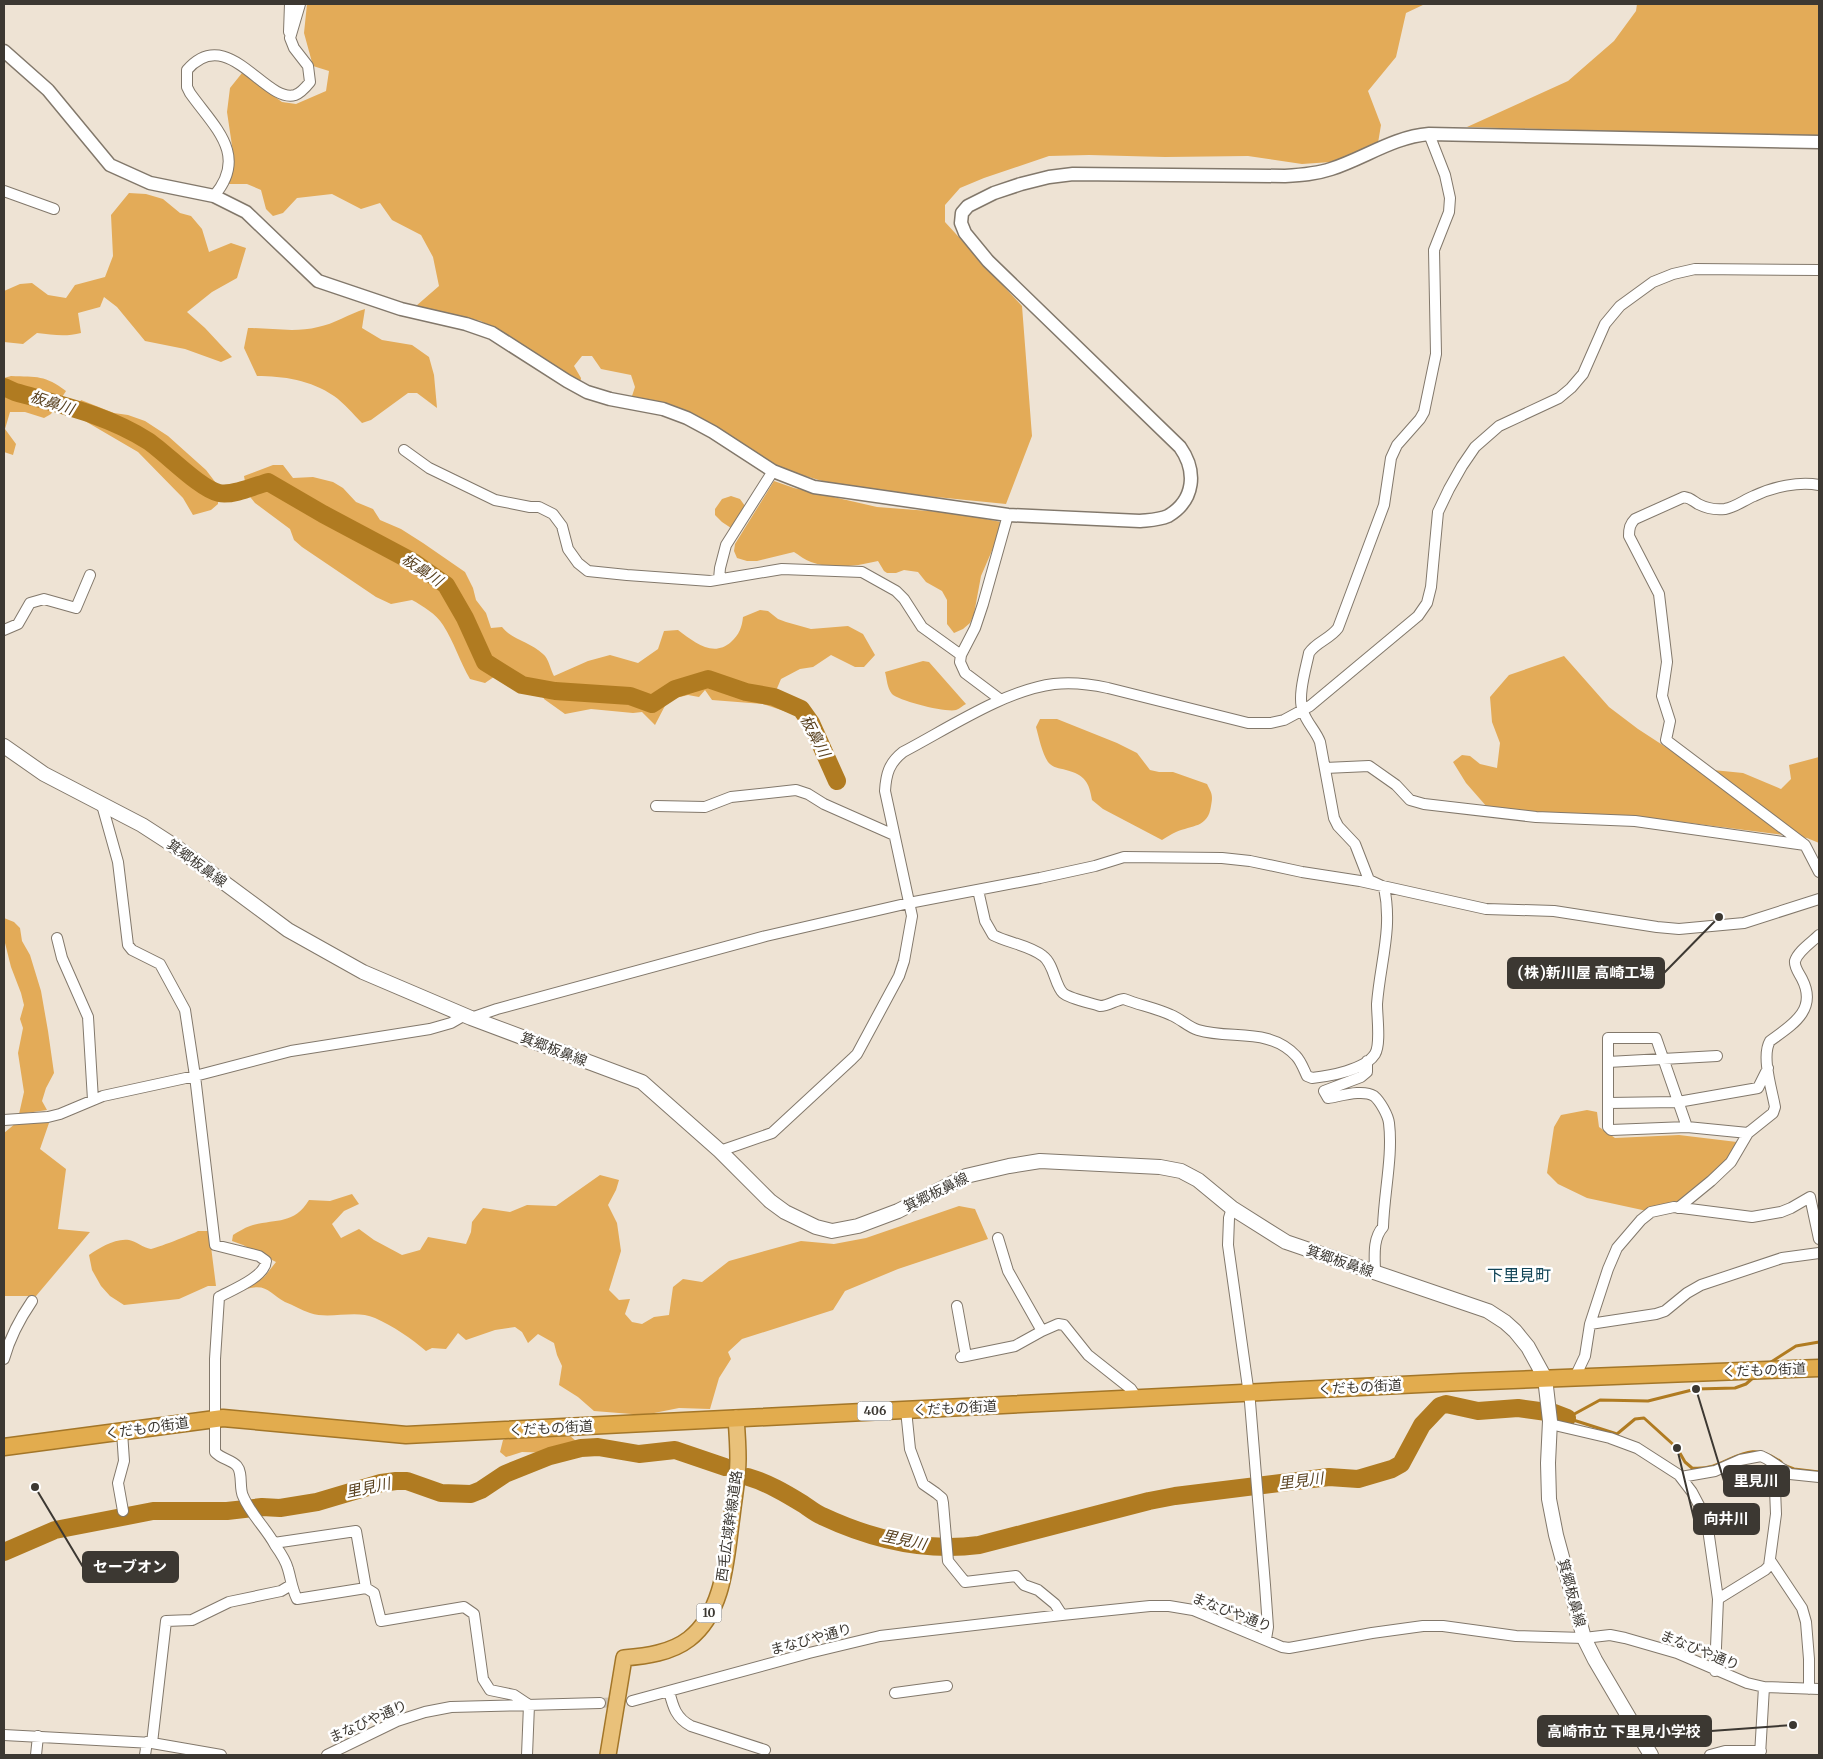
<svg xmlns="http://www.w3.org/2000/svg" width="1823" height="1759" viewBox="0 0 1823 1759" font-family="Merriweather,'Noto Sans JP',serif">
<rect width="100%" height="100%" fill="#eee3d4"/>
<!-- forest -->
<path fill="#e3ab58" d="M 307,4 L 1425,4 L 1406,13 L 1396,57 L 1368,91 L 1381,125 L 1378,143 L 1353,154 L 1331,162 L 1302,164 L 1248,156 L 1165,157 L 1089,155 L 1049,156 L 984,178 L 960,188 L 945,205 L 945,222 L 1022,306 L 1032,436 L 1006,504 L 846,488 L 785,470 L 701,421 L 631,399 L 635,387 L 631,375 L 601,369 L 592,356 L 582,356 L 574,366 L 581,378 L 580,385 L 481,321 L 416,306 L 439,286 L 433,257 L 421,235 L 392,220 L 380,203 L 361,209 L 332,194 L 297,198 L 283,213 L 273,216 L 266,209 L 261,190 L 247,184 L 227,184 L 234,159 L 227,112 L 230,88 L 242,73 L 282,102 L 296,104 L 326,91 L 329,71 L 313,66 L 304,33 Z
M 1637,4 L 1819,4 L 1819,137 L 1467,127 L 1568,81 L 1614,41 L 1636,11 Z
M 129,193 L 146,194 L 163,199 L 180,213 L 191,216 L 202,229 L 209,252 L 231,243 L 246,248 L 237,278 L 212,292 L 187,312 L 205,328 L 232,357 L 221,362 L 185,349 L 145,341 L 117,307 L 104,297 L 100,307 L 78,313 L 81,333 C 66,337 53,335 37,333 L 23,344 L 4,342 L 4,291 L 20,284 L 32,283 L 48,295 L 66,298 L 75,285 L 105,277 L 113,256 L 111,215 Z
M 365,309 L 362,328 L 382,340 L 412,345 L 429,357 L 434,375 L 437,408 L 417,393 L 408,393 L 371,420 L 362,423 C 353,414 344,403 334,396 C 311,380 283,376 257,376 L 244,348 L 248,328 C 271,328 295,333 318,327 C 334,324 349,314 365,309 Z
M 11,376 C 37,377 45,375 66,391 L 51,414 L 44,418 L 25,412 L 10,412 L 5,429 L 16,444 L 13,455 L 4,452 L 4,378 Z
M 81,400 L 114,413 L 128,415 L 145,421 L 168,436 L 206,470 L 219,487 L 218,504 L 211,510 L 193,515 L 183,498 L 138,452 L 73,414 Z
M 273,465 L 283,465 L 293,478 L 313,477 L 333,482 L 343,488 L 356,502 L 373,509 L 380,520 L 401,529 L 423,543 L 465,572 L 473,588 L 476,600 L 486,613 L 491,628 L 502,627 C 512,640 531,642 543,654 C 549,659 550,669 554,676 L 588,661 L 610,655 L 638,663 L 658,649 L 664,631 L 678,630 C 694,642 713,658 731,642 C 739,635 742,627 743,617 L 760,610 L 768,611 L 778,619 L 786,622 L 811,629 L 848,626 L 863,634 L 875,655 L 864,667 L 855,667 L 831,655 L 813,667 L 800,669 L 781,679 L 775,693 L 783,698 L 801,704 L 808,730 L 796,715 L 763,704 L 712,700 L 705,690 L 699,697 L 688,695 L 668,700 L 655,725 L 642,712 L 633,713 L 591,709 L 565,714 L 544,699 L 539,683 L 504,670 L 485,683 L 470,679 C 460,662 454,642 443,625 C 436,614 423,606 412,600 L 391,604 L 376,597 L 302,547 L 294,540 L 290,529 L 255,503 L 247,493 L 244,476 Z
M 774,481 L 794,488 L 877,507 L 955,513 L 1001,522 L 997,539 L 981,576 L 974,614 L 970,623 L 963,629 L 954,633 L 947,624 L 947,600 L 942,591 L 926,582 L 918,572 L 904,570 L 896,573 L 887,573 L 884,571 L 878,561 C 857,566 831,570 811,562 C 805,560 799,555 794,552 L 757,561 L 747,561 L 737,558 L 734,551 L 735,544 Z
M 731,496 L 740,499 L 745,506 L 731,528 L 722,522 L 715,515 L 715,509 L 722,499 Z
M 1564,656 L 1609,707 L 1638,729 L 1681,757 L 1713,770 L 1743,773 L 1781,789 L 1791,779 L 1789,765 L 1819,757 L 1819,843 L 1807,838 L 1643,817 L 1555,816 L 1487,807 L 1466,783 L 1453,762 L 1462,755 L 1470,756 L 1480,764 L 1497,768 L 1500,743 L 1492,722 L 1490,697 L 1509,675 Z
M 923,661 L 929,662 L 966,704 C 963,705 960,709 956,710 C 947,713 899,701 892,694 C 887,688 887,679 885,672 Z
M 1040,719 L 1057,719 L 1117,743 L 1137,753 L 1150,770 L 1159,772 L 1173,772 L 1207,784 C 1212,794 1213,795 1211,806 C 1208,828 1192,825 1176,832 C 1171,834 1167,837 1162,840 L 1103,809 L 1092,800 C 1089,782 1085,775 1066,770 C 1059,768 1053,768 1048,762 C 1042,753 1039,738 1036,727 Z
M 4,918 L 14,922 L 20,928 L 22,941 L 30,955 L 41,991 L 48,1031 L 54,1073 L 46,1088 L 42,1101 L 47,1110 L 19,1114 L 24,1092 L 18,1053 L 23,1028 L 20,1019 L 24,1005 L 21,993 L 11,967 L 4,939 Z
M 1587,1110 L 1597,1112 L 1599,1127 L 1615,1138 L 1679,1135 L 1737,1142 L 1727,1162 L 1677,1203 L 1647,1211 L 1587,1198 L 1558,1184 L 1547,1173 L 1554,1127 L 1561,1115 Z
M 16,1123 L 49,1123 L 40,1149 L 66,1169 L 58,1229 L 90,1232 L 36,1296 L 4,1296 L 4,1133 Z
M 600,1175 L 619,1180 L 616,1190 L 608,1205 L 617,1223 L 621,1251 L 609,1290 L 619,1300 L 630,1299 L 625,1314 L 632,1322 L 642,1324 L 654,1317 L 669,1315 L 673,1287 L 683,1279 L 702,1282 L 729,1261 L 801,1241 L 834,1244 L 866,1238 L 959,1206 L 975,1209 L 988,1239 L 898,1269 L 845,1291 L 833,1310 L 742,1339 L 728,1352 L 731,1359 L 719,1378 L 710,1409 L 679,1408 L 644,1415 L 594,1411 L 578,1397 L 559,1385 L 562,1366 L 557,1355 L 554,1343 L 538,1334 L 528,1343 L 522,1332 L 515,1327 L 495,1330 L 466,1340 L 458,1333 L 446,1349 L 432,1348 L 426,1351 C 411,1338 393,1326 375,1318 C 355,1309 330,1320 310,1313 C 301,1310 293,1305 285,1302 C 270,1294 267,1283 247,1289 L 265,1276 L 276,1262 L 243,1245 L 232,1241 L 233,1235 C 238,1232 244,1228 250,1226 C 275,1218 293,1226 309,1200 L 330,1201 L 352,1194 L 359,1204 L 344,1211 L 332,1224 L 341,1238 L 359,1229 L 374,1240 L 402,1255 L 420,1250 L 428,1237 L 466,1244 L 471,1232 L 472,1222 L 483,1208 L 510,1212 L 527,1205 L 556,1206 Z
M 198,1231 L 209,1231 L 216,1286 L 208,1286 L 179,1299 L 124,1305 L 110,1296 L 101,1286 L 92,1270 L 89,1255 C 99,1248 115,1238 129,1240 C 136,1241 143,1248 151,1249 C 154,1249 193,1234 198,1231 Z
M 569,1435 L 576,1441 L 576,1446 L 555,1453 L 522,1452 L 506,1457 L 500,1452 L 503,1440 L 513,1436 Z"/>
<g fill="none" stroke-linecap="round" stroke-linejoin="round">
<!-- stream -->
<path stroke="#b07b21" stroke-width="3" d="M 1768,1364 L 1796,1346 L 1819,1342
M 1567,1418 L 1617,1434 L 1635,1419 L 1644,1418 L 1677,1448 L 1685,1462 L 1692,1468 C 1730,1472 1743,1434 1781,1462
M 1567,1418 L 1600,1400 L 1648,1401 L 1696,1389 L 1735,1388 L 1746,1384 L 1754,1377
M 1786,1466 L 1794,1469 L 1819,1472"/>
<!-- river -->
<path stroke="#b07b21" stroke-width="18" d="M 4,387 L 15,392 C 61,405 108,415 148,441 C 166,453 200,489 219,493 C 232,496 255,486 268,482 L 323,514 L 415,563 L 446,585 L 465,618 L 485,662 L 522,685 L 555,691 L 630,696 L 652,704 L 675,689 L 708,679 L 746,692 L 774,697 L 801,709 L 811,723 L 837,781
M 748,1477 C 768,1483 785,1493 803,1504 C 809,1508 815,1513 822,1516 C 871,1539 925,1552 979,1545 L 1149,1501 L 1175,1496 L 1329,1477 L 1358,1479 L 1392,1469 L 1401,1464 L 1422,1425 L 1440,1406 L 1446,1404 L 1478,1411 L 1518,1408 L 1554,1413 L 1567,1418
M 4,1552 L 55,1530 L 153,1511 L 227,1511 L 262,1507 L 280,1508 L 317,1502 L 381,1483 L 396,1481 L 407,1481 L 441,1493 L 471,1494 L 481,1490 L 505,1474 L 550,1456 L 581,1448 L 598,1447 L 639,1454 L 675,1450 L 725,1467"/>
<!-- minor-tunnel -->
<path stroke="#cac1b4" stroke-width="10" stroke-dasharray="10 5" stroke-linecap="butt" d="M 600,1703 L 632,1701"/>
<!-- minor casing -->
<g stroke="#82786b" stroke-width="12">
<path id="minor" d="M 289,32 L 290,4
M 4,191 L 54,209
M 214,196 C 249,155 214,127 190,93 L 187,87 L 187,70 C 228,23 265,104 295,95 C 301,93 306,87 310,82 L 308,66 L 294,48 L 290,38 L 300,4
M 404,450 L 429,468 L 495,500 L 530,507 L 539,507 L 553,514 L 562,526 L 568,549 L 578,563 L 588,571 L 627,575 L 710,581 L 782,569 L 862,572 L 896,591 L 904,599 L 922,627 L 961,655
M 719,579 L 720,568 L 726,545 L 773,471
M 4,630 L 18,624 L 30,603 L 44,599 L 76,608 L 90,575
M 1001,700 L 965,673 L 960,662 L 961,655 L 975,628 L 983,604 L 1008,515
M 1325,768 L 1369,766 L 1396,785 L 1410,800 L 1424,804 L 1536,817 L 1635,821 L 1805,845 L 1819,872
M 102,805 L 118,862 L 128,945 L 132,950 L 160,964 L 185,1010 L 195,1076 L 215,1245 L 259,1256 L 266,1261 C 265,1277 232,1290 219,1297 L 215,1359 L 215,1452 C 221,1459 232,1460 237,1466 C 243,1473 239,1488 243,1496 C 251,1515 266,1528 275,1545 C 280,1552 286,1561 288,1569 C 291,1579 292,1589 297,1599 L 366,1588
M 656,806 L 705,807 L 731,797 L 796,790 L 808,794 L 824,804 L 894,835
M 1805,845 L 1666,740 L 1670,721 L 1662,696 L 1667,662 L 1659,594 L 1629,536 C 1629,528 1630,524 1635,519 L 1684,497 C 1691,498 1693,501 1698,504 C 1706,508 1717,510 1725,509 C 1736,507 1744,500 1754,496 C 1773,487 1799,481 1819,485
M 978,890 L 985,921 L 993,935 C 1008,943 1029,945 1043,956 C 1054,964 1055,986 1063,993 C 1070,999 1091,1003 1100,1006 C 1109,1006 1115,1000 1124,999 C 1139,1005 1156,1008 1171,1015 C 1181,1019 1188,1027 1198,1030 C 1231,1040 1269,1027 1296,1056 C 1301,1061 1304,1070 1307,1076 L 1312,1078 C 1329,1076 1365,1070 1375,1054 C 1381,1044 1377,1017 1377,1004 C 1380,963 1393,929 1384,887 L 1369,880 L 1355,844 L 1338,826 L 1334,818 L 1320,742 C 1316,731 1306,722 1303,711 C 1297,697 1306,668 1309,653 C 1316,642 1330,639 1338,628 L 1384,505 L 1391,458 L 1397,445 L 1420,419 L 1424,412 L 1436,354 L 1434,250 L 1449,212 L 1450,198 L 1445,175 L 1429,134
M 57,938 L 62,958 L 88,1017 L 93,1100
M 471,1018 L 497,1009 L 766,936 L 909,903 L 1040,878 L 1095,866 L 1124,857 L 1222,858 L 1250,861 L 1302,872 L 1360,881 L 1486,909 L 1554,911 L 1657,927 L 1679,929 L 1744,923 L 1819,899
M 1367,1061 L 1367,1072 L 1361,1077 L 1324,1091 L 1328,1098 C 1341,1096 1363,1089 1374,1096 C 1380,1101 1388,1115 1389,1123 C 1393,1156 1384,1193 1383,1227 C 1372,1239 1375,1258 1375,1274
M 1608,1062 L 1717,1056
M 1608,1103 L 1678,1102 L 1758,1088 L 1768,1068
M 4,1120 L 48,1117 L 60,1114 L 103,1096 L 195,1076 L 291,1051 L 430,1029 L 451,1023 L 465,1015
M 1687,1127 L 1656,1038 L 1608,1038 L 1608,1127 L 1611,1130 L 1687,1127 L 1748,1133
M 720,1151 L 772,1133 L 852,1059 L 857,1054 L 899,976 L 904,961 L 912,916 L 885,791 C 886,774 889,763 903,752 C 947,729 1005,690 1054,684 C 1072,682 1090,684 1108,688 L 1248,723 L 1271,723 L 1284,720 L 1310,706 L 1418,616 L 1427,603 L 1431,587 L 1438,512 L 1449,489 L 1462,466 L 1475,447 L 1499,426 L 1559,398 L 1571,388 L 1583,374 L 1605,324 L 1620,306 L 1653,282 L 1673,274 L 1695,269 L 1819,270
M 1232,1208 L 1229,1218 L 1228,1245 L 1250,1402 L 1265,1585 L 1268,1627 L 1266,1639
M 1678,1208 L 1711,1181 L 1731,1162 L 1748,1133 L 1773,1113 L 1775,1107 C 1772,1090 1761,1056 1770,1041 C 1792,1025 1818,1010 1802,979 C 1799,973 1794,967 1795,961 C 1798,951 1812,942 1819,935
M 998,1238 L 1008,1271 L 1042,1331 L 1058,1324 L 1064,1325 L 1088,1355 L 1131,1389 L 1137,1398
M 957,1306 L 966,1356
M 1590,1324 L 1656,1314 L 1665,1311 L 1687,1293 L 1701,1285 L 1782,1258 L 1819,1253
M 961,1357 L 1015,1346 L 1042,1331
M 4,1359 C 10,1337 19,1320 32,1301
M 1575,1377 L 1585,1356 L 1590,1324 L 1608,1269 L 1617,1248 L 1641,1220 L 1651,1212 L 1674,1207 L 1752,1217 L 1781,1212 L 1791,1208 L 1810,1197 L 1819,1239
M 906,1410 L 910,1449 L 923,1484 L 936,1493 L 942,1498 L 943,1503 L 948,1561 L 965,1582 L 1016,1576 L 1024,1585 L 1038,1590 L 1055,1604 L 1062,1615
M 1550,1424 L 1610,1438 L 1637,1448 L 1679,1475 L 1692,1492 L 1701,1509 L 1708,1529 L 1718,1599 L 1715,1671
M 122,1432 L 124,1461 L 118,1483 L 123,1511
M 1681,1477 L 1715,1471 L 1740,1460 L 1761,1456 L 1767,1459 L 1790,1474 L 1819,1477
M 274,1543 L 356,1531 L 366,1588 L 374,1593 L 381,1621 L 464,1607 L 474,1614 L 483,1679 L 490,1690 L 514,1695 L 529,1705 L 527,1755
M 1770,1560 L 1802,1608 L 1806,1622 L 1809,1659 L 1809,1689
M 1718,1599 L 1765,1570 L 1769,1566 L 1776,1514 L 1775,1489 L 1780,1469
M 669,1691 C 673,1707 676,1718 691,1726 L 765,1750
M 895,1693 L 947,1686
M 632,1701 L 809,1653 L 880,1636 L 1062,1615 L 1150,1606 L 1169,1606 L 1193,1610 L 1282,1647 L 1289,1648 L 1372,1633 L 1423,1626 L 1443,1626 L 1516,1636 L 1584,1638 L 1610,1635 L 1625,1638 L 1677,1653 L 1747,1683 L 1764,1687 L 1819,1689
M 4,1735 L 152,1743 L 221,1755
M 152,1743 L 166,1621 L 192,1620 L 229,1602 L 281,1591 L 291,1585
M 36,1755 L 38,1736
M 145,1755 L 147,1742
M 327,1755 L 397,1721 L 425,1712 L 451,1707 L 600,1703
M 1710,1755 L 1725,1751 L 1761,1751
M 1760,1755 L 1764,1687"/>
</g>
<!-- tertiary casing -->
<g stroke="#82786b" stroke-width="15">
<path id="tertiary" d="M 4,51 L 48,90 L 110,165 L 150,183 L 214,196 L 246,212 L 318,281 L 401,309 L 466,324 L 492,333 L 567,381 L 587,392 L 610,399 L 663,409 L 687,418 L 713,432 L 773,471 L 814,487 L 1008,515 L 1140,521 C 1149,520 1159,520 1168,516 C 1195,500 1197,471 1180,447 L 988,261 L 965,233 L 961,223 L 962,213 L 968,206 L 994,193 L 1021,184 L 1049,177 L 1073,174 L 1285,176 C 1301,175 1316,174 1331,169 C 1365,158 1393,137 1429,134 L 1819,142"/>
</g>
<!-- secondary casing -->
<g stroke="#82786b" stroke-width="16">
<path id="secondary" d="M 4,746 L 44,774 L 142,825 L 176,847 L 288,930 L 363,972 L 471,1018 L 642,1082 L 720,1151 L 770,1201 L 785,1212 L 816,1227 L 832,1231 L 858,1226 L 898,1211 L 966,1176 L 1009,1166 L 1040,1161 L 1160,1167 L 1181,1171 L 1198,1180 L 1232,1208 L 1286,1242 L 1488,1311 L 1505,1322 L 1515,1331 L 1528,1347 L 1545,1378 L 1550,1421 L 1548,1463 L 1549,1499 L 1556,1535 L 1584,1638 L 1595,1660 L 1651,1755"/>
</g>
<!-- primary casing -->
<g stroke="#a37628" stroke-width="18">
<path id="primary" d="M 608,1755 L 624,1658 C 646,1656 671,1653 689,1639 C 725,1611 726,1557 732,1516 C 734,1497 738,1478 738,1459 C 738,1446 737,1431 736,1418"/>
</g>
<!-- trunk casing -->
<g stroke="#a37628" stroke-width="19">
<path id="trunk" d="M 4,1447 L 223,1418 L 406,1435 L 1461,1382 L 1819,1368"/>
</g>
<!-- minor -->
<use href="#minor" stroke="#fff" stroke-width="10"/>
<!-- tertiary -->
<use href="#tertiary" stroke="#fff" stroke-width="12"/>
<!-- secondary -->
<use href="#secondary" stroke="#fff" stroke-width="14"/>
<!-- primary -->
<use href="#primary" stroke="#e9c17a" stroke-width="15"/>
<!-- trunk -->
<use href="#trunk" stroke="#e2ac4e" stroke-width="16"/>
</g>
<g text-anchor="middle" stroke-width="5" stroke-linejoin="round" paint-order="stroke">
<!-- shield labels -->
<g fill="#fff" stroke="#767470" stroke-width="1">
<rect x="857.5" y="1401.5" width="35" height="19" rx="4"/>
<rect x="696.5" y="1603.5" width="25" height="19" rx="4"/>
</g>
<g font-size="12" font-weight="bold" fill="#3c3832">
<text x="875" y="1415">406</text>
<text x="709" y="1617">10</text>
</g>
<!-- street labels -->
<g font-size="14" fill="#3c3832" stroke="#fff">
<text transform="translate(197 863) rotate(36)" y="5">箕郷板鼻線</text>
<text transform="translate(554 1049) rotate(21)" y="5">箕郷板鼻線</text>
<text transform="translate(936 1192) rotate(-26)" y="5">箕郷板鼻線</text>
<text transform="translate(1340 1261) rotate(19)" y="5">箕郷板鼻線</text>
<text transform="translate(1764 1370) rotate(-2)" y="5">くだもの街道</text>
<text transform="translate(1360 1387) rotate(-3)" y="5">くだもの街道</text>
<text transform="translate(955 1408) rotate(-3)" y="5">くだもの街道</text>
<text transform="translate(147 1428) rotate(-8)" y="5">くだもの街道</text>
<text transform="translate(551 1428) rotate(-3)" y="5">くだもの街道</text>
<text transform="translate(729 1526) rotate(-82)" y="5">西毛広域幹線道路</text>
<text transform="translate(1572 1593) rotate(75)" y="5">箕郷板鼻線</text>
<text transform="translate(1232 1612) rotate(21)" y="5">まなびや通り</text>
<text transform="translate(811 1639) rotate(-15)" y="5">まなびや通り</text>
<text transform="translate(1700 1650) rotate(22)" y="5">まなびや通り</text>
<text transform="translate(368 1721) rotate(-24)" y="5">まなびや通り</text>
</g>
<!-- water labels -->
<g font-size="15" font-style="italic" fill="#59411f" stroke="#fff">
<text transform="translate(52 403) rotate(18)" y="5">板鼻川</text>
<text transform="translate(422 570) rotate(34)" y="5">板鼻川</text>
<text transform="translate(815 736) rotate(62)" y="5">板鼻川</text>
<text transform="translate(1301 1481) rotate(-7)" y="5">里見川</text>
<text transform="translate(368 1488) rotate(-12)" y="5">里見川</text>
<text transform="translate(904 1540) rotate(12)" y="5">里見川</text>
</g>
<!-- quarter labels -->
<g font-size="16" fill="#124557" stroke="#fff">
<text x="1519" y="1281">下里見町</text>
</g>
</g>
<!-- callouts -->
<path fill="none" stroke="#3c3832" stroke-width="2" d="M1719 917L1664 973M1696 1389L1724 1481M1677 1448L1694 1519M35 1487L83 1567M1793 1725L1711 1731"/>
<g fill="#3c3832" stroke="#fff" stroke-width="2">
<circle cx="1719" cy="917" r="5"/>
<circle cx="1696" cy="1389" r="5"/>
<circle cx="1677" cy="1448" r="5"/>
<circle cx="35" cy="1487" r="5"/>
<circle cx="1793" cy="1725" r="5"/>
</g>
<g fill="#3c3832" stroke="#3c3832" stroke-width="2">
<rect x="1508" y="958" width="156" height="30" rx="5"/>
<rect x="1724" y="1466" width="65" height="30" rx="5"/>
<rect x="1694" y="1504" width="65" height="30" rx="5"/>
<rect x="83" y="1552" width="95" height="30" rx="5"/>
<rect x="1538" y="1716" width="173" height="30" rx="5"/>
</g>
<g font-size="15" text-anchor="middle" font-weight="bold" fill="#fff">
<text x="1586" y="978">(株)新川屋 高崎工場</text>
<text x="1756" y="1486">里見川</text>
<text x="1726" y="1524">向井川</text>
<text x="130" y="1572">セーブオン</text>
<text x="1624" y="1737">高崎市立 下里見小学校</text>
</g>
<!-- border -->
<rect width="1823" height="1759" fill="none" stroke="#3c3832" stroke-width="10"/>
</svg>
